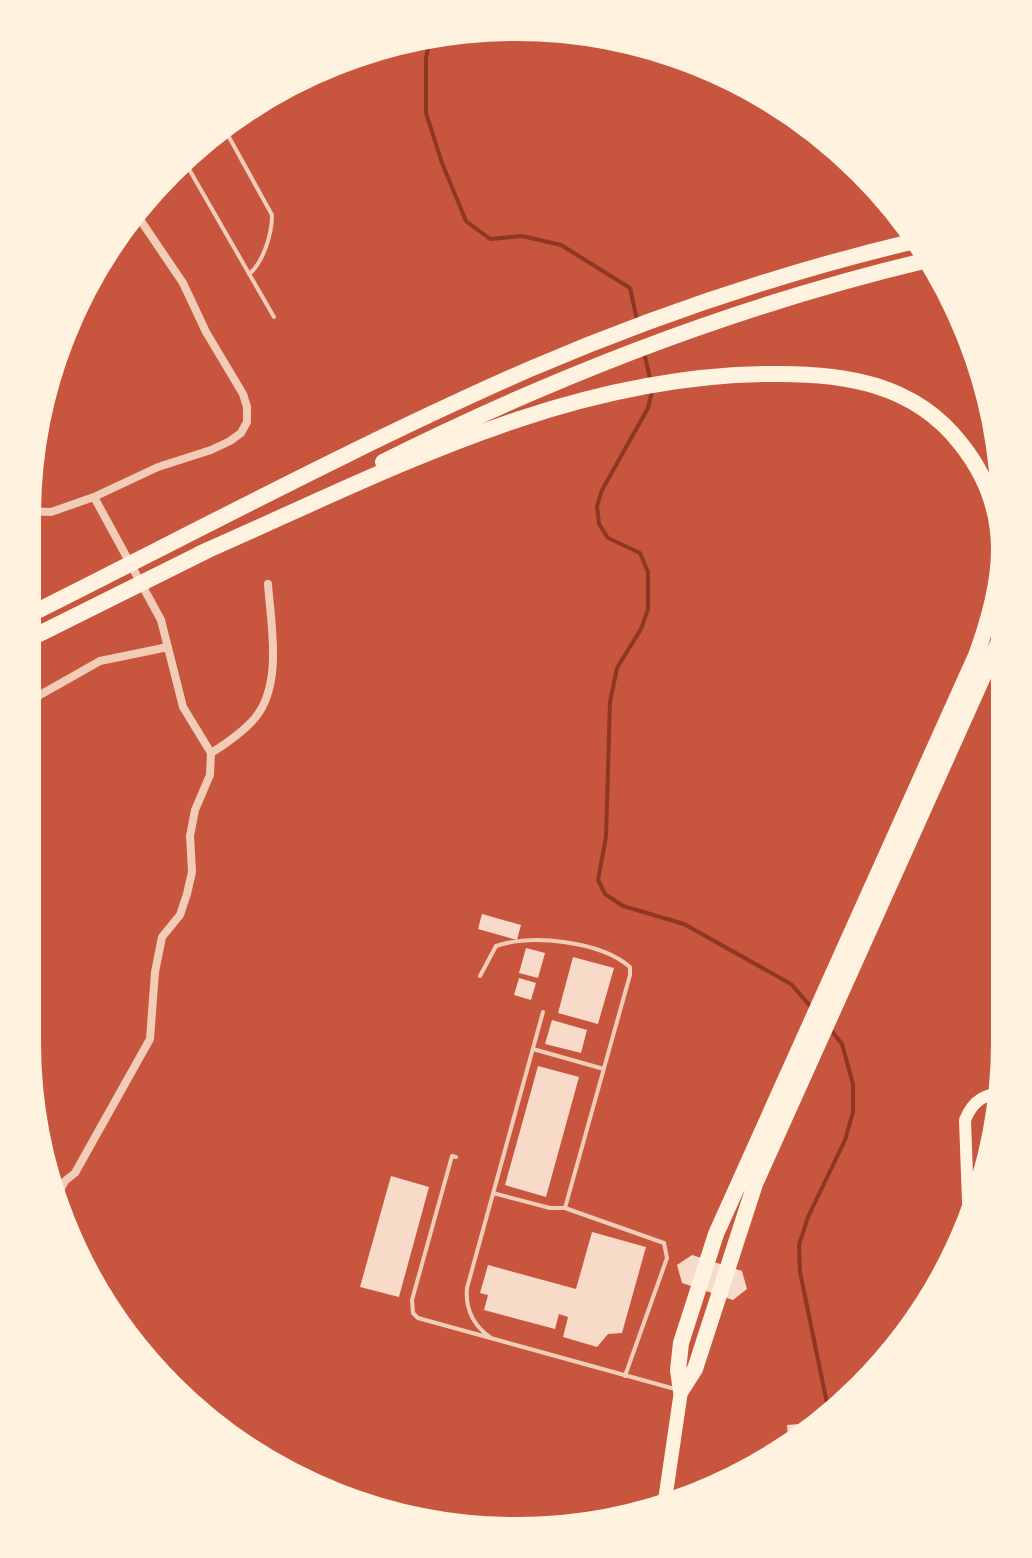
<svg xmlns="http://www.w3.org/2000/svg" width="1032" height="1558" viewBox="0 0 1032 1558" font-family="Karla,sans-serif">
<rect width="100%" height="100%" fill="#c8553d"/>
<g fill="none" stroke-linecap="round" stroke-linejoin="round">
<!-- stream -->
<path stroke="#8f3625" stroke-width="4" d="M 430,39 L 426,58 L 426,113 L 442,163 L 466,221 L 490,239 L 522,236 L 561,245 L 630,288 L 637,320
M 644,352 L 651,383
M 652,391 L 648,408 L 602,490 L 597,506 L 599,524 L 608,538 L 640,553 L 648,572 L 648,609 L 641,629 L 617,668 L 610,702 L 606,837 L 598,880 L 605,894 L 623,906 L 684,924 L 791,984 L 812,1008
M 830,1418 L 800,1272 L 799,1245 L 808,1217 L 845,1140 L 853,1112 L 853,1084 L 842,1044 L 831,1030"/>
</g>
<!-- building -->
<path fill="#f7dbc8" d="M 482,914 L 521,925 L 517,940 L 478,929 Z
M 526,948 L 545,953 L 538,978 L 519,973 Z
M 573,957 L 614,968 L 598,1024 L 558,1013 Z
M 519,978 L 536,983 L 531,1000 L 514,995 Z
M 552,1020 L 587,1030 L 581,1053 L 545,1044 Z
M 538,1066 L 579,1077 L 546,1197 L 505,1185 Z
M 391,1176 L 429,1187 L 399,1297 L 360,1287 Z
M 592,1232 L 646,1247 L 622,1333 L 608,1334 L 597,1347 L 563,1337 L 568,1317 L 559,1314 L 555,1329 L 484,1310 L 488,1295 L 480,1293 L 488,1265 L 576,1289 Z
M 692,1255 L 742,1271 L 747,1289 L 733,1300 L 682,1283 L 677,1265 Z
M 811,1423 L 812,1432 L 789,1450 L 787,1425 Z"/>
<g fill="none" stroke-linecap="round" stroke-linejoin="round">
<!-- service -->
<path stroke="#f1ccb7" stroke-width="4" d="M 224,128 L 272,215 C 272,234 263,263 249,274
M 182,157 L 274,317
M 480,976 L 496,946 C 532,934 600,941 630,967 L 630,975 L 565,1208
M 533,1049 L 604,1069
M 456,1157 L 452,1156 L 412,1300 L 413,1313 L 418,1318 L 675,1389
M 493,1193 L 550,1208 L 565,1208 L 664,1243 L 667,1258 L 625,1376
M 491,1338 C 474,1326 465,1309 467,1288 L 543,1012"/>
<!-- minor -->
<path stroke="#f1ccb7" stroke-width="8" d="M 94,497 L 158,467 L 211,450 L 230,441 L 241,433 L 247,422 L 247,407 L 243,394 L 206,332 L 183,283 L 135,212
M 26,511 L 51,512 L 94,497 L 161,620 L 183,707 L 211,753 L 210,775 L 195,810 L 190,836 L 192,872 L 187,894 L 180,915 L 162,937 L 155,972 L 150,1039 L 75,1173 L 65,1181 L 51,1206
M 24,704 L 100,661 L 168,647
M 211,753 C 227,743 242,733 255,718 C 283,684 271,625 268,584"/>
<!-- secondary -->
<path stroke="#fff3e0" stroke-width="12" d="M 969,1229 L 965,1120 C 972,1102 986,1091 1006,1095"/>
<!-- primary -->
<path stroke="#fff3e0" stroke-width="14" d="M 664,1507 L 681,1391"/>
<!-- motorway -->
<path stroke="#fff3e0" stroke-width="16" d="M 383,462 C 557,375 738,305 928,260
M 199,554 C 384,473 564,375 771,374 C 843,373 914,383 961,444 C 1016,513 1003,584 974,661
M 25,617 C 193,533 359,444 530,369 C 654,316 784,272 915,241
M 25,641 L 208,550
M 681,1391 L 678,1370 L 681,1343 L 716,1234 L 978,651
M 681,1391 L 695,1369 L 755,1184 L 1009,619"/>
</g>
<!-- crop -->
<path d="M0 0H1032V1558H0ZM516 36H516A480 480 0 0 1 996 516V1042A480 480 0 0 1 516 1522H516A480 480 0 0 1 36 1042V516A480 480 0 0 1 516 36Z" fill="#fff3e0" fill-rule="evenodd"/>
<path fill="none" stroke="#fff3e0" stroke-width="10" d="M516 36H516A480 480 0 0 1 996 516V1042A480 480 0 0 1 516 1522H516A480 480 0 0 1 36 1042V516A480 480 0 0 1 516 36Z"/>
</svg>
